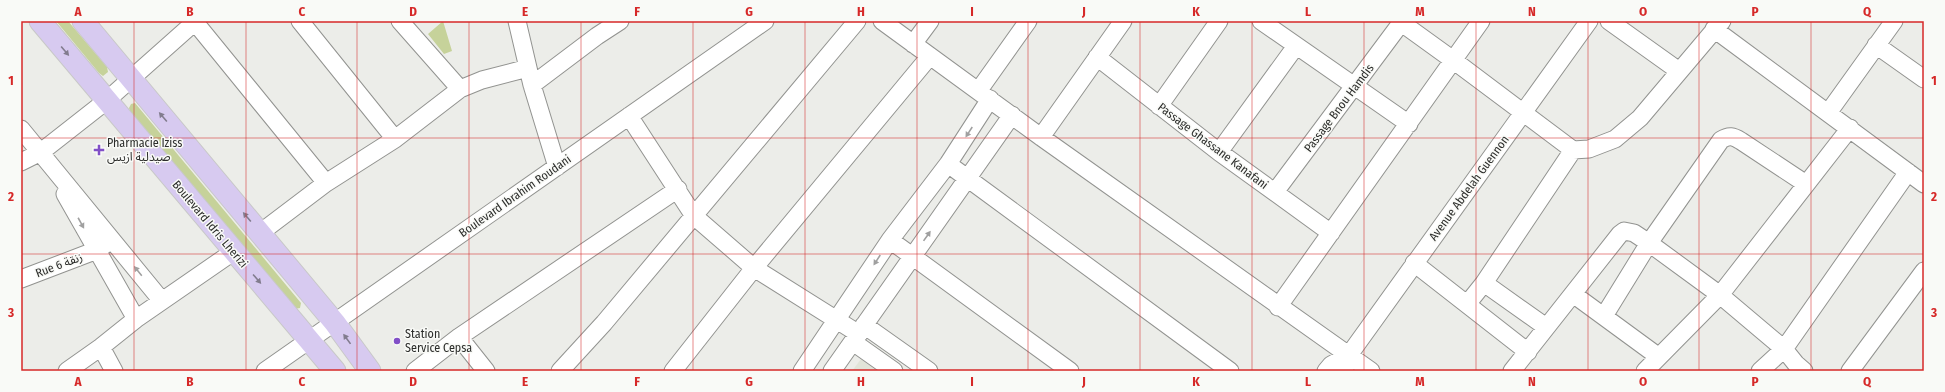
<svg xmlns="http://www.w3.org/2000/svg" width="1945" height="392" viewBox="0 0 1945 392" font-family="'Fira Sans Condensed','Noto Sans Arabic',sans-serif">
<rect width="100%" height="100%" fill="#ecede9"/>
<!-- built -->
<path fill="#e1e4d9" d="M 861,359 L 877,371 L 852,371 Z"/>
<!-- green -->
<path fill="#c6d29a" d="M 56,21 L 68,21 L 107,67 L 108,72 L 103,76 L 99,73 Z
M 443,21 L 452,51 L 444,54 L 428,34 Z
M 135,103 L 301,303 L 300,308 L 294,309 L 130,111 L 129,108 L 131,104 Z"/>
<g fill="none" stroke-linecap="round" stroke-linejoin="round">
<!-- minor casing -->
<g stroke="#929390" stroke-width="19">
<path id="minor" d="M 194,21 L 326,183
M 300,21 L 395,139
M 400,21 L 460,89
M 517,21 L 532,85 L 557,167
M 882,21 L 1041,137 L 1371,371
M 1261,21 L 1409,124
M 1399,21 L 1453,60 L 1573,150 L 1589,149 L 1615,139 L 1640,118 L 1722,21
M 1609,21 L 1679,71
M 1714,29 L 1924,184
M 913,44 L 930,21
M 1876,45 L 1924,79
M 1097,57 L 1219,152 L 1331,233
M 532,85 L 597,36 L 620,21
M 979,90 L 1028,21
M 1159,106 L 1219,21
M 1828,113 L 1894,21
M 629,116 L 694,216 L 754,268 L 859,334
M 21,129 L 162,301
M 1041,137 L 1123,21
M 1219,152 L 1296,46
M 21,162 L 41,152 L 106,101 L 196,21
M 948,164 L 1230,371
M 1275,192 L 1401,23
M 65,194 L 136,319
M 260,233 L 326,183 L 395,139 L 460,89 L 482,80 L 528,68
M 890,240 L 1070,371
M 1414,263 L 1528,352
M 21,279 L 97,250 L 106,244
M 1484,283 L 1546,327
M 1573,294 L 1659,357
M 1468,303 L 1484,283 L 1573,150
M 1278,307 L 1481,21
M 1604,316 L 1649,243 L 1721,140 C 1729,135 1733,136 1741,141 L 1806,184
M 864,325 L 929,371
M 459,337 L 486,371
M 853,342 L 894,371
M 101,347 L 114,371
M 67,371 L 101,347 L 136,319 L 233,252
M 265,371 L 765,21
M 415,371 L 459,337 L 678,189
M 560,371 L 604,323 L 857,21
M 673,371 L 754,268 L 930,56
M 802,371 L 890,240 L 948,164 L 990,99
M 832,371 L 1012,115
M 1326,371 L 1331,365 L 1349,355
M 1344,371 L 1349,355 L 1589,21
M 1512,371 L 1620,234 L 1624,231 L 1634,233 L 1649,243 L 1720,295 L 1784,349 L 1796,364 L 1804,371
M 1645,371 L 1720,295 L 1850,128
M 1760,371 L 1784,349 L 1908,172
M 1850,371 L 1924,271"/>
</g>
<!-- major casing -->
<g stroke="#c8c8c8" stroke-width="23">
<path id="major" d="M 40,21 L 335,371
M 83,21 L 335,323 L 370,371"/>
</g>
<!-- minor -->
<use href="#minor" stroke="#fff" stroke-width="17"/>
<!-- major -->
<use href="#major" stroke="#d7caf0" stroke-width="21"/>
</g>
<!-- one-way arrows -->
<defs><path id="oneway-solid" d="M-6-.8H1V-3.2L6.5 0L1 3.2V.8H-6Z"/></defs>
<g fill="#827c8e">
<use href="#oneway-solid" transform="translate(65 51) rotate(50)"/>
<use href="#oneway-solid" transform="translate(163 117) rotate(-130)"/>
<use href="#oneway-solid" transform="translate(247 217) rotate(-130)"/>
<use href="#oneway-solid" transform="translate(257 279) rotate(49)"/>
<use href="#oneway-solid" transform="translate(347 339) rotate(-126)"/>
</g>
<g fill="#a0a0a0">
<use href="#oneway-solid" transform="translate(969 132) rotate(123)"/>
<use href="#oneway-solid" transform="translate(81 223) rotate(61)"/>
<use href="#oneway-solid" transform="translate(927 236) rotate(-55)"/>
<use href="#oneway-solid" transform="translate(877 260) rotate(123)"/>
<use href="#oneway-solid" transform="translate(138 271) rotate(-129)"/>
</g>
<!-- grid -->
<path fill="none" stroke="#d62828" stroke-width="1" stroke-opacity="0.55" d="M 134,21 L 134,371M 246,21 L 246,371M 357,21 L 357,371M 469,21 L 469,371M 581,21 L 581,371M 693,21 L 693,371M 805,21 L 805,371M 917,21 L 917,371M 1028,21 L 1028,371M 1140,21 L 1140,371M 1252,21 L 1252,371M 1364,21 L 1364,371M 1476,21 L 1476,371M 1588,21 L 1588,371M 1699,21 L 1699,371M 1811,21 L 1811,371M 21,138 L 1924,138M 21,254 L 1924,254"/>
<!-- markers -->
<g fill="#814fc7" stroke="#f9faf7" stroke-width="1.5">
<path d="M97 144h4v4h4v4h-4v4h-4v-4h-4v-4h4z"/>
<circle cx="397" cy="341" r="4"/>
</g>
<g text-anchor="middle" stroke-width="3" stroke-linejoin="round" paint-order="stroke">
<!-- street labels -->
<g font-size="12" fill="#2c2d2b" stroke="#f9faf7">
<text transform="translate(1339 108) rotate(-53)" y="4">Passage Bnou Hamdis</text>
<text transform="translate(1213 146) rotate(37)" y="4">Passage Ghassane Kanafani</text>
<text transform="translate(1469 188) rotate(-54)" y="4">Avenue Abdelah Guennon</text>
<text transform="translate(515 196) rotate(-35)" y="4">Boulevard Ibrahim Roudani</text>
<text transform="translate(210 224) rotate(50)" y="4">Boulevard Idris Lherizi</text>
<text transform="translate(59 265) rotate(-21)" y="4">Rue 6 زنقة</text>
</g>
<!-- poi labels -->
<g font-size="12" fill="#2c2d2b" stroke="#f9faf7" text-anchor="start">
<text x="107" y="147">Pharmacie Iziss<tspan x="107" dy="14">صيدلية ازيس</tspan></text>
<text x="405" y="338">Station<tspan x="405" dy="14">Service Cepsa</tspan></text>
</g>
</g>
<!-- border -->
<rect width="1945" height="392" fill="none" stroke="#f9faf7" stroke-width="44"/>
<rect x="22" y="22" width="1901" height="348" fill="none" stroke="#d62828" stroke-width="1.5"/>
<g font-size="13" text-anchor="middle" font-weight="bold" fill="#d62828">
<text x="78" y="16">A</text>
<text x="190" y="16">B</text>
<text x="302" y="16">C</text>
<text x="413" y="16">D</text>
<text x="525" y="16">E</text>
<text x="637" y="16">F</text>
<text x="749" y="16">G</text>
<text x="861" y="16">H</text>
<text x="972" y="16">I</text>
<text x="1084" y="16">J</text>
<text x="1196" y="16">K</text>
<text x="1308" y="16">L</text>
<text x="1420" y="16">M</text>
<text x="1532" y="16">N</text>
<text x="1643" y="16">O</text>
<text x="1755" y="16">P</text>
<text x="1867" y="16">Q</text>
<text x="11" y="85">1</text>
<text x="1934" y="85">1</text>
<text x="11" y="201">2</text>
<text x="1934" y="201">2</text>
<text x="11" y="317">3</text>
<text x="1934" y="317">3</text>
<text x="78" y="386">A</text>
<text x="190" y="386">B</text>
<text x="302" y="386">C</text>
<text x="413" y="386">D</text>
<text x="525" y="386">E</text>
<text x="637" y="386">F</text>
<text x="749" y="386">G</text>
<text x="861" y="386">H</text>
<text x="972" y="386">I</text>
<text x="1084" y="386">J</text>
<text x="1196" y="386">K</text>
<text x="1308" y="386">L</text>
<text x="1420" y="386">M</text>
<text x="1532" y="386">N</text>
<text x="1643" y="386">O</text>
<text x="1755" y="386">P</text>
<text x="1867" y="386">Q</text>
</g>
</svg>
